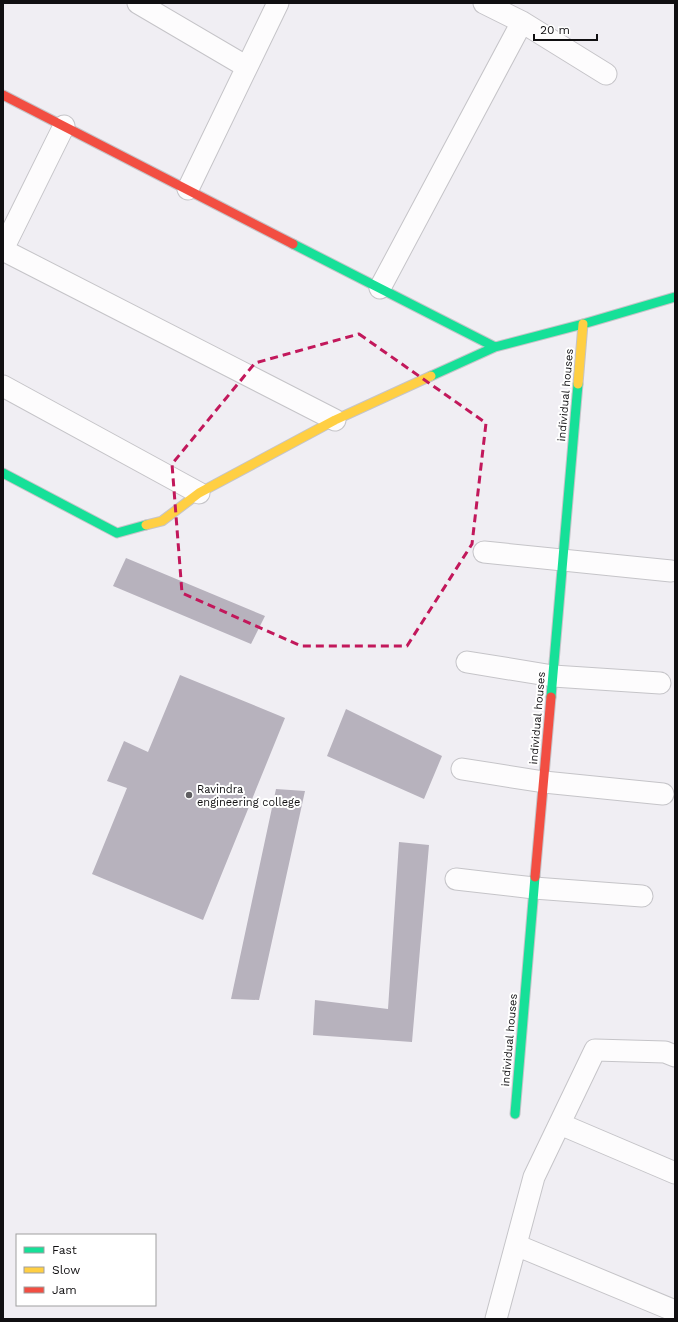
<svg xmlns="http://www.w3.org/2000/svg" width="678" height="1322" viewBox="0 0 678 1322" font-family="'Work Sans',sans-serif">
<rect width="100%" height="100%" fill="#f0eef3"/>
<!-- building -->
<path fill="#b7b2bd" d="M 126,558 L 265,616 L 251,644 L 113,586 Z
M 180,675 L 285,718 L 203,920 L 92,874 L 127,788 L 107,781 L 124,741 L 148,752 Z
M 346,709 L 442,756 L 424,799 L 327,756 Z
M 276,789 L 305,791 L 259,1000 L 231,999 Z
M 399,842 L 429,845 L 412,1042 L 313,1035 L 315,1000 L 388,1009 Z"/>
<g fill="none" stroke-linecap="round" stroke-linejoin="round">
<!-- street casing -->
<g stroke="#c5c4c8" stroke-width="23">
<path id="street" d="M 138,3 L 247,67
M 484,3 L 522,22 L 606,74
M 188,189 L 278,3
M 3,249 L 64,126
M 3,250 L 335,420
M 380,288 L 522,22
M 3,386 L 199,493
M 484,552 L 671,571
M 467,662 L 553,676 L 660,683
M 462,769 L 544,782 L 663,794
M 456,879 L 534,888 L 642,896
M 560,1124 L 675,1173
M 516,1245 L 675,1311
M 496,1319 L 534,1177 L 595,1050 L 665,1052 L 675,1056"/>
</g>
<!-- fast casing -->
<g stroke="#c5c4c8" stroke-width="11">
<path id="fast" d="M 293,244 L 495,347
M 431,376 L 495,347 L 583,324 L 675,297
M 3,473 L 117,533 L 146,525
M 551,697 L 578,384
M 515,1114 L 535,877"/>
</g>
<!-- slow casing -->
<g stroke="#c5c4c8" stroke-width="11">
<path id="slow" d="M 578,384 L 583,324
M 146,525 L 162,521 L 199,493 L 335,420 L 431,376"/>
</g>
<!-- jam casing -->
<g stroke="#c5c4c8" stroke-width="11">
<path id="jam" d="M 3,95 L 293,244
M 535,877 L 551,697"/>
</g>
<!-- street -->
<use href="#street" stroke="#fdfcfd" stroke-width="21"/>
<!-- fast -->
<use href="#fast" stroke="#16e098" stroke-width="9"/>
<!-- slow -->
<use href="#slow" stroke="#ffcf43" stroke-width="9"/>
<!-- jam -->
<use href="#jam" stroke="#f24e42" stroke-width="9"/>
</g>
<!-- marked area -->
<path fill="none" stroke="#c2185b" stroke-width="3" stroke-dasharray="8 5" stroke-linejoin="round" d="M 359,334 L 486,423 L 472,544 L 407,646 L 301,646 L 182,593 L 172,464 L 255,363 Z"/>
<!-- markers -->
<circle fill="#5e5d60" stroke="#fff" stroke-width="1.5" cx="189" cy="795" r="4"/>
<g text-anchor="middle" stroke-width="4" stroke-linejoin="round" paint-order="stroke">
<!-- street labels -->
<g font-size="11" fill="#100f11" stroke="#fff">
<text transform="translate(565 395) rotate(-85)" y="4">individual houses</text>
<text transform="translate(537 718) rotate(-85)" y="4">individual houses</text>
<text transform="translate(509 1040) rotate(-85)" y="4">individual houses</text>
</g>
<!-- poi labels -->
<g font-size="11" fill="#100f11" stroke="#fff" text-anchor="start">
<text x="197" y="793">Ravindra<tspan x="197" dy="13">engineering college</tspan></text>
</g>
</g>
<!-- border -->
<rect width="678" height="1322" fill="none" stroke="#100f11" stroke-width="8"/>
<!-- legend -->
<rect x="16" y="1234" width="140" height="72" fill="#ffffff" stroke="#9f9fa0"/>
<rect x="24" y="1247" width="20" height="6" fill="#16e098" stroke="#9f9fa0"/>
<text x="52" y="1254" font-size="12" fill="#100f11">Fast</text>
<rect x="24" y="1267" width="20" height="6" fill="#ffcf43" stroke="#9f9fa0"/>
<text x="52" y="1274" font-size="12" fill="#100f11">Slow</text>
<rect x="24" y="1287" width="20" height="6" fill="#f24e42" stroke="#9f9fa0"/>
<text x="52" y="1294" font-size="12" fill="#100f11">Jam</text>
<!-- scale -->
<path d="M534 34v6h63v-6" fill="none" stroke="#100f11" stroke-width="2"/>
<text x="540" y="34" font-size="12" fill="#100f11" stroke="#ffffff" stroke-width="3" paint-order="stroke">20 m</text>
</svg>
